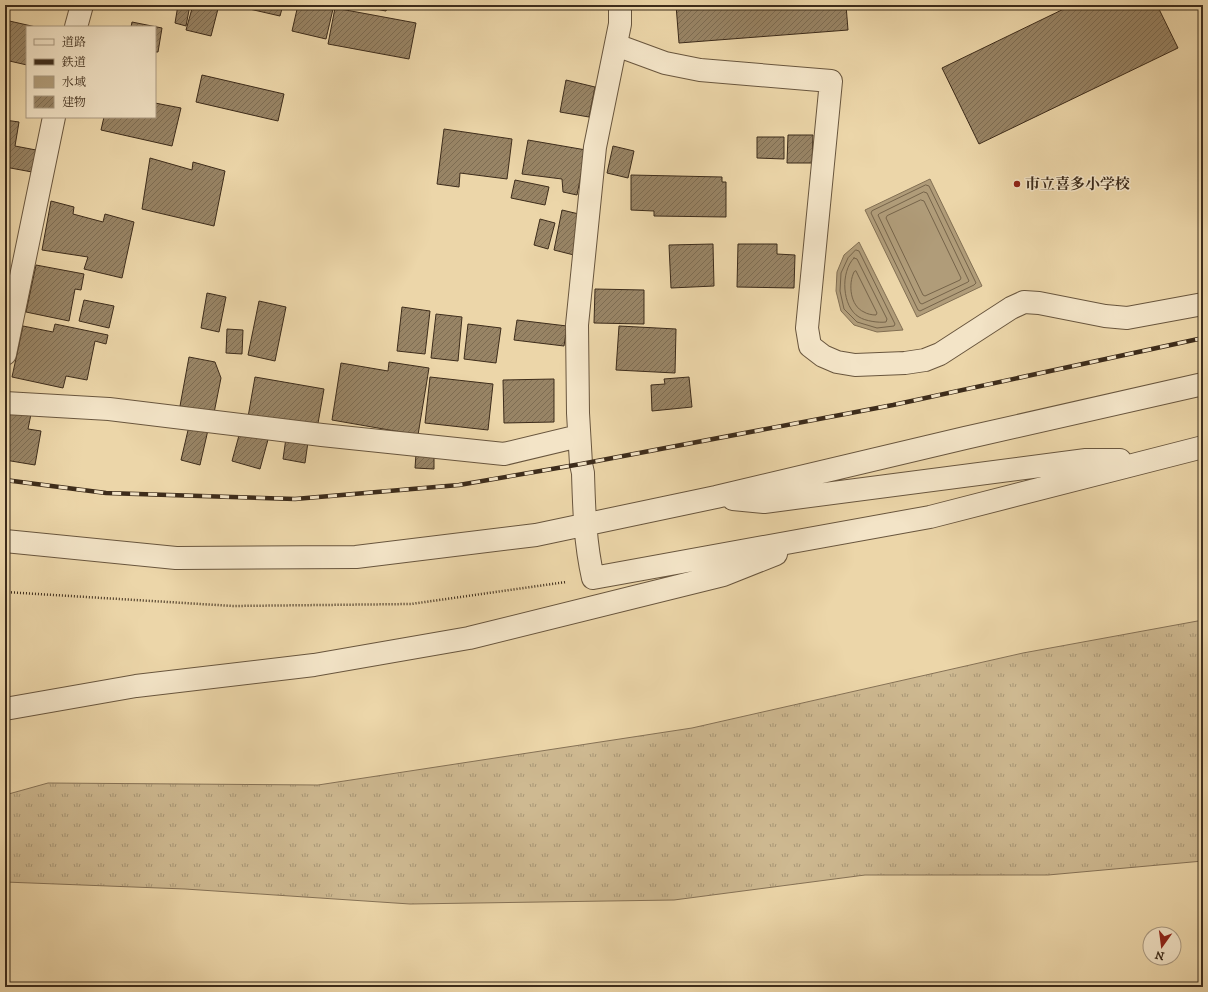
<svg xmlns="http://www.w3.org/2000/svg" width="1208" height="992" viewBox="0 0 1208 992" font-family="'IM FELL DW Pica','Noto Serif JP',serif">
<defs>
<pattern id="grass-tufts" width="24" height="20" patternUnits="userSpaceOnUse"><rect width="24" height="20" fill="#ceb991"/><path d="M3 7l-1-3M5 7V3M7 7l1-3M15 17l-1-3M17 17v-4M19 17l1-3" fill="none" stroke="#a89776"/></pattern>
<pattern id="building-hatch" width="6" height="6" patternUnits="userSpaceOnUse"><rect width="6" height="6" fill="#988465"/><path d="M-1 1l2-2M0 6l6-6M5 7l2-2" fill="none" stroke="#7d6c52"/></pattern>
</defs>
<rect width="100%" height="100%" fill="#ecd6a9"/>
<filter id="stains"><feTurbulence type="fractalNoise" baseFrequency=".005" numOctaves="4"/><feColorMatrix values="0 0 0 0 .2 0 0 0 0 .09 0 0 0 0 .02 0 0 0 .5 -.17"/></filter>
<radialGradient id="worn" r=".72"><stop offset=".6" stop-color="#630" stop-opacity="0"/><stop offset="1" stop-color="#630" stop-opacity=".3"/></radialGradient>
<!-- grass -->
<path fill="url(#grass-tufts)" stroke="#867256" d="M 1203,620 L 1203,861 L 1048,875 L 865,875 L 674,900 L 410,904 L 185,889 L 5,882 L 5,795 L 48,783 L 318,785 L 692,728 L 1023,653 Z"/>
<!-- water -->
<path fill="#b09c79" stroke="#826f53" d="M 930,179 L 982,286 L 917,317 L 865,210 Z
M 859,242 L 903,330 L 877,332 L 854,325 L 841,311 L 836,291 L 837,272 L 844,255 Z"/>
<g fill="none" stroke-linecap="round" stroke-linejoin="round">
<!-- shore -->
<path stroke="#76644a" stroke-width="1" d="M 926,185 L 929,186 L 976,283 L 974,285 L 920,311 L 918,310 L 871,213 L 872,211 Z
M 924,192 L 927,193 L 969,281 L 968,282 L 922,304 L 920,303 L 878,215 L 879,214 Z
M 921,200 L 924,201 L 961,278 L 960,280 L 925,296 L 923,295 L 886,218 L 887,216 Z
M 856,250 L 859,251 L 895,324 L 894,326 L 877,328 L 857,322 L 844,309 L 840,291 L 841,273 L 848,258 Z
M 854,258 L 857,259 L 887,319 L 886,322 C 879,323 865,321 859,317 C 842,307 840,272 854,258 Z
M 856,271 L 877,313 L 876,315 C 872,315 867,314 864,312 C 850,306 848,284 854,272 Z"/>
</g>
<!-- building -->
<path fill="url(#building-hatch)" stroke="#3d2c1b" d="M 5,5 L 42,5 L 42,8 L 5,7 Z
M 178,5 L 190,5 L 186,26 L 175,23 Z
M 193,5 L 219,5 L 211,36 L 186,30 Z
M 232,5 L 283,5 L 280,16 Z
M 298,5 L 317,5 L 333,9 L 326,39 L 292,31 Z
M 353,5 L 388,5 L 386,11 Z
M 676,5 L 846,5 L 848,30 L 679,43 Z
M 1072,5 L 1157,5 L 1178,48 L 979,144 L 942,68 Z
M 335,8 L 416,23 L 409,59 L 328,44 Z
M 5,20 L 36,27 L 27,27 L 27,65 L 5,60 Z
M 132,22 L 162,28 L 158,52 L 155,52 L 155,27 L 131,27 Z
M 202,75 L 284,94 L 278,121 L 196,102 Z
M 566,80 L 595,87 L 589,117 L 560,112 Z
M 155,103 L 181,108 L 172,146 L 101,130 L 104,117 L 155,117 Z
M 5,120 L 19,122 L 15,146 L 36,150 L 32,172 L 5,167 Z
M 444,129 L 512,139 L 507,179 L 460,173 L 459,187 L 437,184 Z
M 788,135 L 813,135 L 812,163 L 787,163 Z
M 757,137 L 784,137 L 784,159 L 757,158 Z
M 528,140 L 586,150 L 577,195 L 563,192 L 562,179 L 522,174 Z
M 613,146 L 634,151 L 628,178 L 607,173 Z
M 150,158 L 192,170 L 193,162 L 225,171 L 214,226 L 142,209 Z
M 631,175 L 722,177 L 722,182 L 726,182 L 726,217 L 654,216 L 654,211 L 631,210 Z
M 515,180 L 549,187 L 545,205 L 511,198 Z
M 51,201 L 74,207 L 73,214 L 103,222 L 105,214 L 134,222 L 122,278 L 84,269 L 88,257 L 42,250 Z
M 562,210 L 583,215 L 574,255 L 554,250 Z
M 540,219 L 555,223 L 548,249 L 534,245 Z
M 713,244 L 714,286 L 671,288 L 669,245 Z
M 738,244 L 777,244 L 777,254 L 795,255 L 794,288 L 737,287 Z
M 36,265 L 84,274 L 81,290 L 75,289 L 69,321 L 26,312 Z
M 5,277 L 7,277 L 5,294 Z
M 595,289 L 644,290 L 644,324 L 594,323 Z
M 207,293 L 226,297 L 219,332 L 201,328 Z
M 84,300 L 114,306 L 109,328 L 79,321 Z
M 259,301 L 286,307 L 275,361 L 248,355 Z
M 402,307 L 430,311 L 425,354 L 397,351 Z
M 436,314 L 462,317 L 458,361 L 431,358 Z
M 517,320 L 567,326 L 564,346 L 514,340 Z
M 55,324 L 108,335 L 106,344 L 95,341 L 87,380 L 66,376 L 63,388 L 12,377 L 23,326 L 53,332 Z
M 468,324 L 501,328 L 496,363 L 464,359 Z
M 619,326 L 676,329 L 675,373 L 616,370 Z
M 227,329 L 243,330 L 242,354 L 226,353 Z
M 189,357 L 215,362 L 221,378 L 214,413 L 180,406 Z
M 389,362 L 429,368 L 418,435 L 332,420 L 341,363 L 388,371 Z
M 255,377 L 324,389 L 317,429 L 248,417 Z
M 430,377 L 493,384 L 488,430 L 425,423 Z
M 689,377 L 692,407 L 652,411 L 651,385 L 665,384 L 664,379 Z
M 554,379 L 554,422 L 504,423 L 503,380 Z
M 7,410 L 31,414 L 28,429 L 41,431 L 35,465 L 5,460 L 5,421 Z
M 189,426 L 208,430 L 200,465 L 181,460 Z
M 241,428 L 269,436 L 260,469 L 232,461 Z
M 286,438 L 308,442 L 305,463 L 283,459 Z
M 416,454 L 434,455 L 434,469 L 415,468 Z"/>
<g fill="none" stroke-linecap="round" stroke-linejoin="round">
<!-- minor casing -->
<g stroke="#69563e" stroke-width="24">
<path id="minor" d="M 620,5 L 620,24 L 595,147 L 577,325 L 578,413 L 581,464 L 583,473 C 584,508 585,543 593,578 L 930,517 L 1203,447
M 76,27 L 82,5
M 616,45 L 665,63 L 700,70 L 831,81 L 807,328 L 810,346 L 823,356 L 837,362 L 855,365 L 905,363 L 925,360 L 940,354 L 1011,308 L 1024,302 L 1039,303 L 1105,316 L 1127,318 L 1203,304
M 5,354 L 54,117
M 5,403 L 109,409 L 322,435 L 504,454 L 579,436
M 733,499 L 764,502 L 1086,460 L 1120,460
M 5,541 L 176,558 L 356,557 L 536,535 L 716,497 L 965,438 L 1203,384
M 5,709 L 136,686 L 314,665 L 469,638 L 723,575 L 776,554"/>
</g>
<!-- path -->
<path stroke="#3d2c1b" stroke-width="2.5" stroke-dasharray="1 2" stroke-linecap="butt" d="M 5,592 L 233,606 L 411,604 L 566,582"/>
<!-- minor -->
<use href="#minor" stroke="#f3e4c7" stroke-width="22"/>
<!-- rail casing -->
<g stroke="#3d2c1b" stroke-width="4.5">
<path id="rail" d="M 5,480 L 106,493 L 295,499 L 459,485 L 581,464 L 893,405 L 1203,338"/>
</g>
<!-- rail -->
<use href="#rail" stroke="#f3e4c7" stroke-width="3" stroke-dasharray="9" stroke-linecap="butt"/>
</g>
<!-- markers -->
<circle fill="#8f2418" stroke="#f3e4c7" stroke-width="1.5" cx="1017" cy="184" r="4"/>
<g text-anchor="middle" stroke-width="3" stroke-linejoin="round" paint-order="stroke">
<!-- poi labels -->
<g font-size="15" font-weight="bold" fill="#3d2c1b" stroke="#f3e4c7" text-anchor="start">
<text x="1025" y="189">市立喜多小学校</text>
</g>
</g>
<!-- margin -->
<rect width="1208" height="992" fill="none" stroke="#ecd6a9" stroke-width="20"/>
<rect x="6" y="6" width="1196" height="980" fill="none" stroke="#3d2c1b" stroke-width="2"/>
<rect x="10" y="10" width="1188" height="972" fill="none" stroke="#3d2c1b"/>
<!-- legend -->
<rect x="26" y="26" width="130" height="92" fill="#f3e4c7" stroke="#aa9a82"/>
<rect x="34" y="39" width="20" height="6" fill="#f3e4c7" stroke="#aa9a82"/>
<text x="62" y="46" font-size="12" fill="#3d2c1b">道路</text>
<rect x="34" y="59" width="20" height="6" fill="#3d2c1b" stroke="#aa9a82"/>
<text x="62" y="66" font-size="12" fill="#3d2c1b">鉄道</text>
<rect x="34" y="76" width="20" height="12" fill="#b09c79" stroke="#aa9a82"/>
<text x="62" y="86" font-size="12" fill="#3d2c1b">水域</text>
<rect x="34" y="96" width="20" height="12" fill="url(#building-hatch)" stroke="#aa9a82"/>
<text x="62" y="106" font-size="12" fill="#3d2c1b">建物</text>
<!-- north arrow -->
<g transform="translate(1162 946) rotate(194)"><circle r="19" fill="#f3e4c7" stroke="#aa9a82"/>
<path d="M0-3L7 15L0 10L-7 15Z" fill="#8f2418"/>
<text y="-6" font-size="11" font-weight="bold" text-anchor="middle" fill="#3d2c1b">N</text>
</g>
<rect width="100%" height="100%" filter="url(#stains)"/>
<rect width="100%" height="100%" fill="url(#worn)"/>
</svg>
